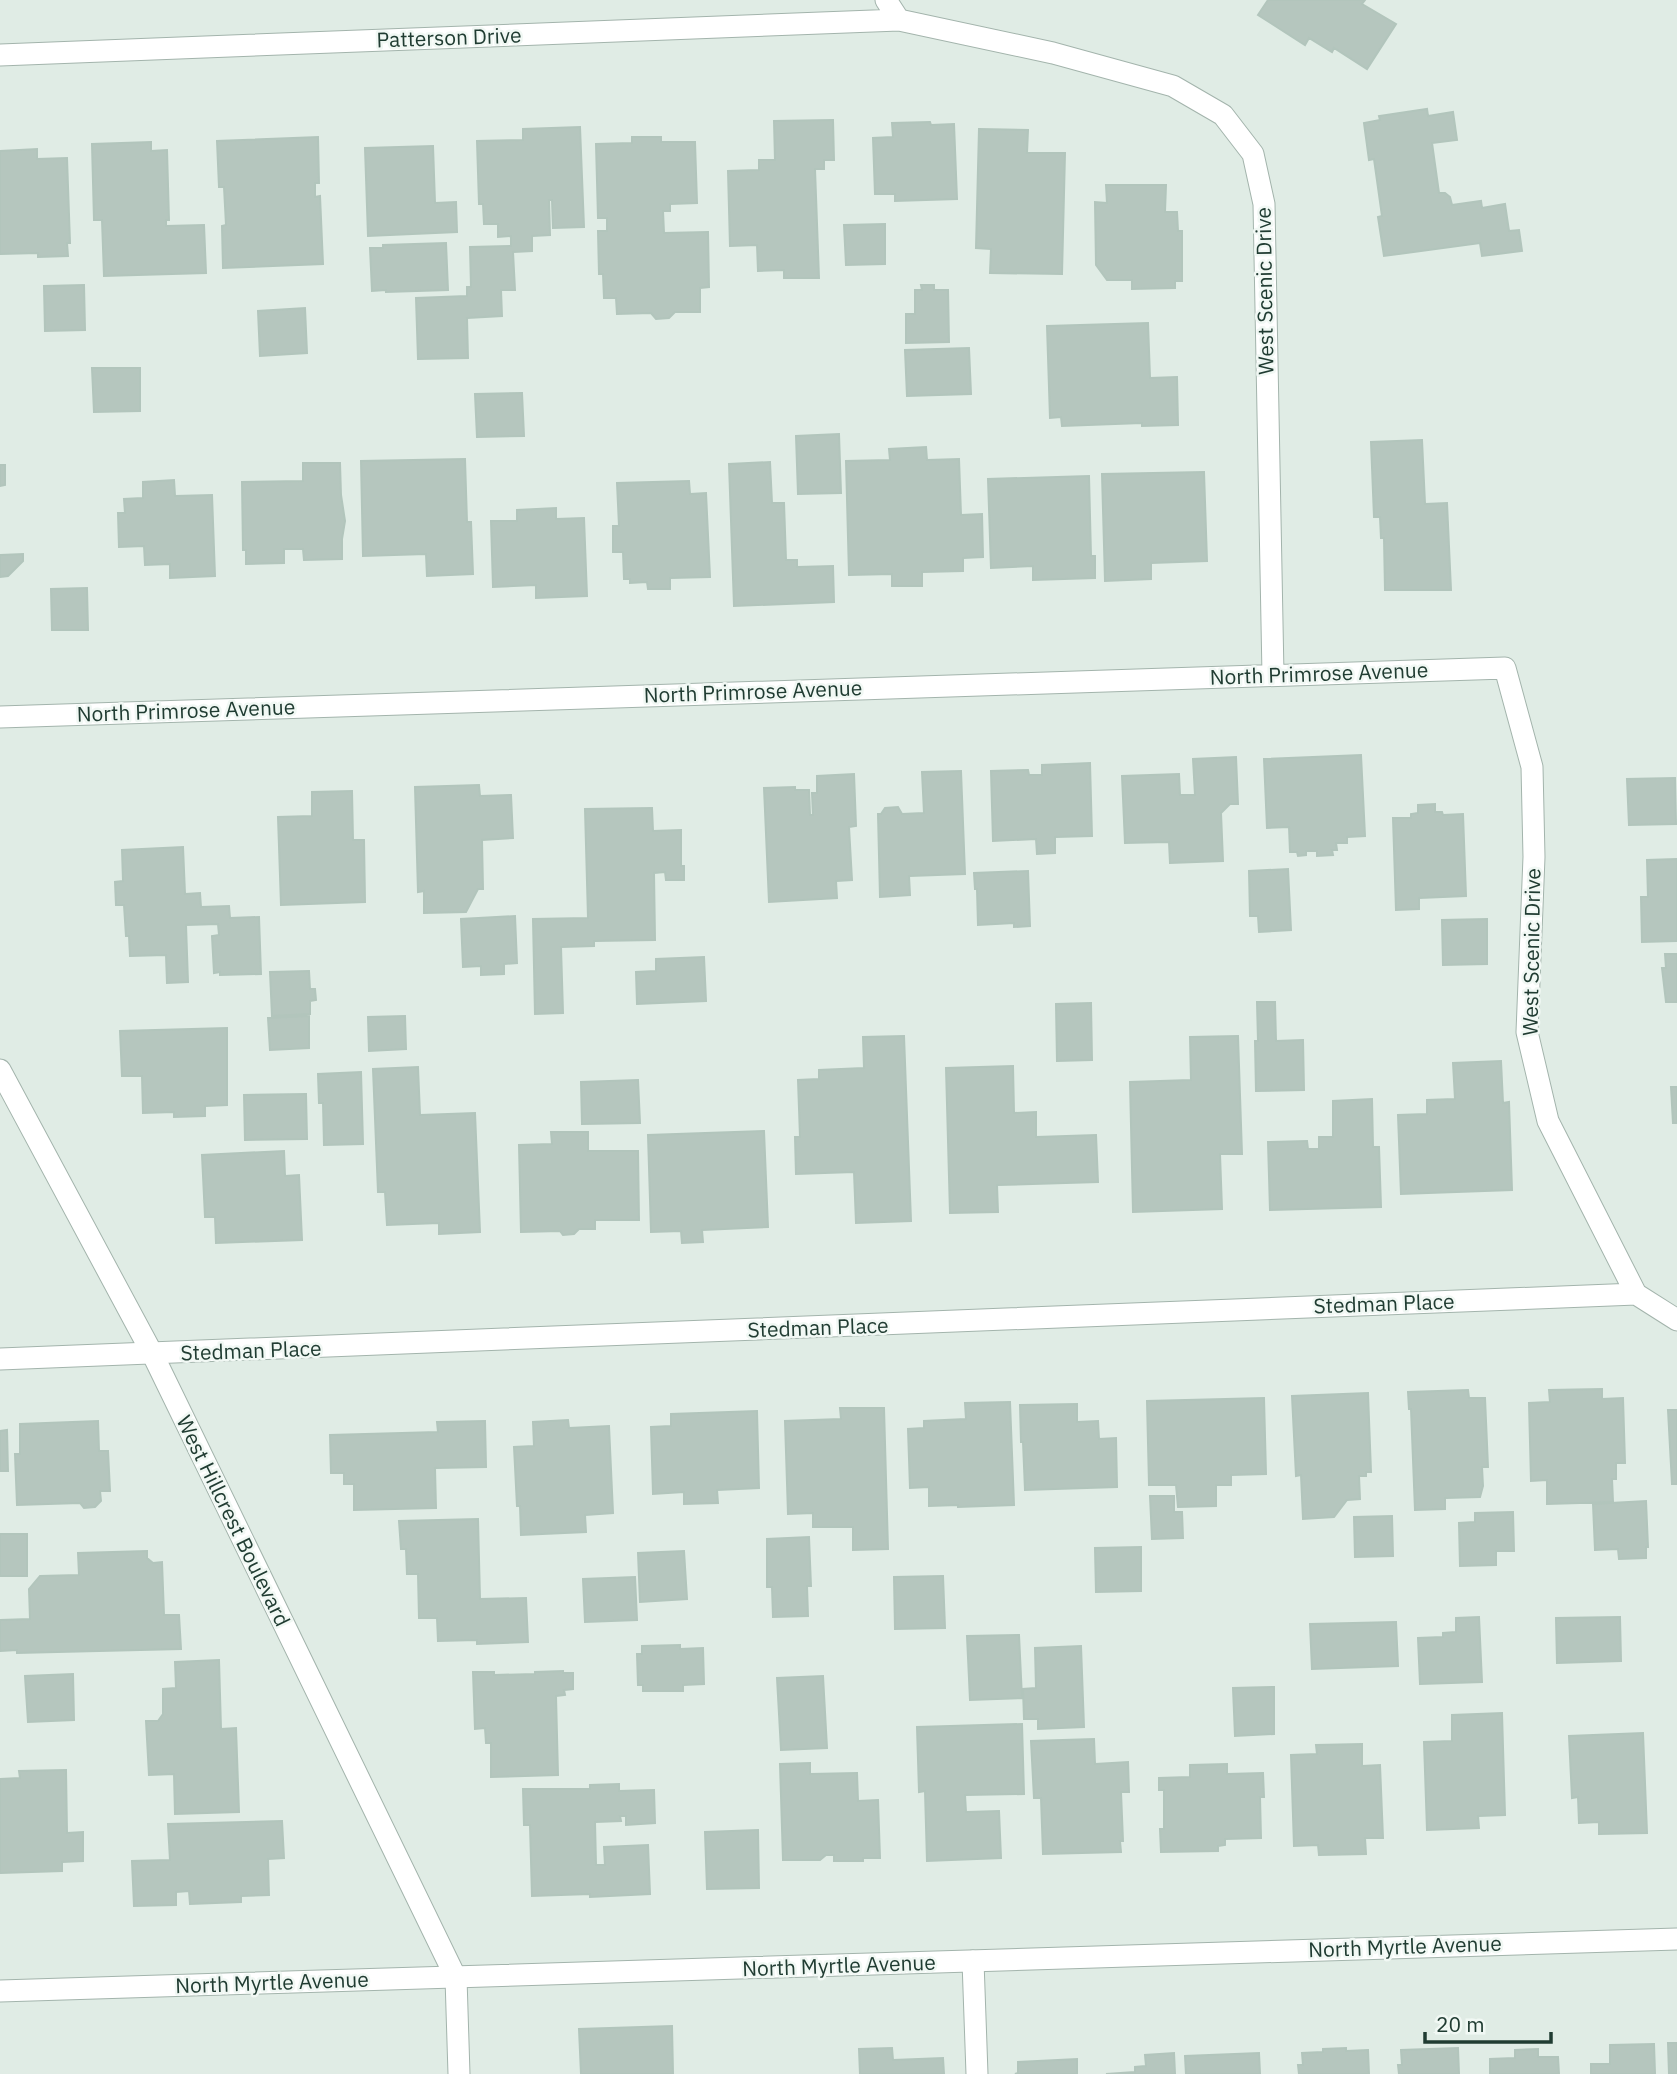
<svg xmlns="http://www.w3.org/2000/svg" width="1677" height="2074" viewBox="0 0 1677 2074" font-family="'IBM Plex Sans',sans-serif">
<rect width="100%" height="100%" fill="#e0ece5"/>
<!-- building -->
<path fill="#b5c6be" stroke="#b2c5bc" stroke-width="2" d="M 1268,0 L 1365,0 L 1362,4 L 1396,24 L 1367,69 L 1334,48 L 1332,52 L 1309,38 L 1305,45 L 1258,15 Z
M 1427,109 L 1428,116 L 1453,112 L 1457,140 L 1432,143 L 1439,193 L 1445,193 L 1450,197 L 1452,205 L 1481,201 L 1482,208 L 1505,204 L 1509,231 L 1519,230 L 1522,251 L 1482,256 L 1480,243 L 1384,256 L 1378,217 L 1382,216 L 1374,159 L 1369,160 L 1364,123 L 1380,120 L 1379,116 Z
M 833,120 L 834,160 L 824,160 L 824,169 L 815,169 L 819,278 L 784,278 L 784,270 L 758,271 L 757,245 L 730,246 L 728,171 L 759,170 L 759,160 L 775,160 L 774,121 Z
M 930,122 L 931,125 L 954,124 L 957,199 L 895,201 L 895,194 L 875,194 L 873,138 L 893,137 L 892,123 Z
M 580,127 L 584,227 L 553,228 L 552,200 L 549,200 L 550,235 L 532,236 L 532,251 L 513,252 L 515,290 L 501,290 L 502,316 L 467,318 L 468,358 L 418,359 L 416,298 L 467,296 L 467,287 L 471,287 L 470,247 L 511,246 L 511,236 L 498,237 L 498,224 L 484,224 L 483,204 L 479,204 L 477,141 L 523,140 L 523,129 Z
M 979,129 L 1028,130 L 1027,153 L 1065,153 L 1062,274 L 990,273 L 991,249 L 976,248 Z
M 318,137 L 319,183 L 315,183 L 315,197 L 320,196 L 323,264 L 223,268 L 222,226 L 226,225 L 224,187 L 219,187 L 217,141 Z
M 632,137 L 661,137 L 661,142 L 695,142 L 697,203 L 670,204 L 670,211 L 663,211 L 664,233 L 708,232 L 709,287 L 700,288 L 700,312 L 675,312 L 669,318 L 656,319 L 651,313 L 617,314 L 616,298 L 604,298 L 603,274 L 599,274 L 598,231 L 607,231 L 607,218 L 598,218 L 596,144 L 632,143 Z
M 151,142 L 151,151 L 167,150 L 169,220 L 166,220 L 166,226 L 204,225 L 206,273 L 104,276 L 102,220 L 94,220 L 92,144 Z
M 433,146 L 435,203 L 456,202 L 457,232 L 368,236 L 365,148 Z
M 37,149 L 37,159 L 67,158 L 70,243 L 67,243 L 68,256 L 38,257 L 38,253 L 0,254 L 0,151 Z
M 1106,185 L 1166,185 L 1165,212 L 1177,212 L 1178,231 L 1182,231 L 1182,281 L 1175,281 L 1175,288 L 1132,289 L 1132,280 L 1107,280 L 1096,265 L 1095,202 L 1107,203 Z
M 885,224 L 885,264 L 846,265 L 844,225 Z
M 446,243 L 448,290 L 386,292 L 386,290 L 372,291 L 370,248 L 383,248 L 383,245 Z
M 84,285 L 85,330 L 45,331 L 44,286 Z
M 921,285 L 934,285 L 934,290 L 948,290 L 949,342 L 906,343 L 906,314 L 915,314 L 915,290 L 922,290 Z
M 305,308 L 307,353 L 260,356 L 258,311 Z
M 1148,323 L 1150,378 L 1177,377 L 1178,425 L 1142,426 L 1142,423 L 1062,426 L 1061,417 L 1050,418 L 1047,326 Z
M 969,348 L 971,394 L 907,396 L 905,350 Z
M 92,368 L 140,368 L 140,411 L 94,412 Z
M 522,393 L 524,436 L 477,437 L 475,394 Z
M 839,434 L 841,493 L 798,494 L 796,436 Z
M 1422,440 L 1425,504 L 1447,503 L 1451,590 L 1385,590 L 1384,538 L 1381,538 L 1380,517 L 1374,517 L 1371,442 Z
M 926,447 L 927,460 L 959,459 L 961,515 L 982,514 L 983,557 L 963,558 L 963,571 L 922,572 L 922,586 L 892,586 L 892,574 L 849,575 L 846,461 L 890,460 L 889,449 Z
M 465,459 L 467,522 L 471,522 L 473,574 L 427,576 L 426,554 L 363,556 L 361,461 Z
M 770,462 L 772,503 L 784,503 L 786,560 L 797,560 L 797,567 L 833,566 L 834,602 L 734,606 L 729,464 Z
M 303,463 L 340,463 L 341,495 L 345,521 L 342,539 L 342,559 L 304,560 L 303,549 L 284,549 L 284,563 L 246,564 L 246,550 L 243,550 L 242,482 L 303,481 Z
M 0,465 L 5,465 L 5,485 L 0,486 Z
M 1204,472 L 1207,561 L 1151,563 L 1151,579 L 1105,581 L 1102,474 Z
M 1089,476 L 1091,556 L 1095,556 L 1095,578 L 1033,580 L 1033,566 L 991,568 L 988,479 Z
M 174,480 L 175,496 L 212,495 L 215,576 L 170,578 L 170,564 L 145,565 L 144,546 L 119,547 L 118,513 L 125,513 L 124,499 L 143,498 L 143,482 Z
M 689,481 L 690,494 L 706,493 L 710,577 L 670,578 L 670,589 L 648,589 L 647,582 L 630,583 L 630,579 L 624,579 L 623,552 L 613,552 L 613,526 L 619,526 L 617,483 Z
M 556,508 L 556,519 L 584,518 L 587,596 L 536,598 L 536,585 L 493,587 L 491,521 L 517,521 L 517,510 Z
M 23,554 L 23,561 L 8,576 L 0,577 L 0,555 Z
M 87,588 L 88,630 L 52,630 L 51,589 Z
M 1361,755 L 1365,836 L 1347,837 L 1347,843 L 1336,843 L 1337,850 L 1332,850 L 1333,855 L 1317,856 L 1317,851 L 1306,851 L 1306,855 L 1298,856 L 1297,852 L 1290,852 L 1289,827 L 1267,828 L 1264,759 Z
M 1236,757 L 1238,804 L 1230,804 L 1221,813 L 1223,861 L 1170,863 L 1169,842 L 1125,843 L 1122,776 L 1179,774 L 1180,795 L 1195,795 L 1193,759 Z
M 1090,763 L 1092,836 L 1055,837 L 1055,853 L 1037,854 L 1036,839 L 993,841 L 991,771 L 1028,770 L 1029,775 L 1042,775 L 1042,765 Z
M 961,771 L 965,874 L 909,876 L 910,895 L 880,897 L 878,814 L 881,814 L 885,808 L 898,807 L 902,814 L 924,813 L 922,772 Z
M 854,774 L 856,826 L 849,827 L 852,880 L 836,881 L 837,898 L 769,902 L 764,788 L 795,787 L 795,790 L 809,790 L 810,815 L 813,815 L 812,793 L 817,793 L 817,776 Z
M 1675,778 L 1676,824 L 1629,825 L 1627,779 Z
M 479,785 L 480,796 L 511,795 L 513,838 L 482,840 L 483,889 L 478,889 L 466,912 L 424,913 L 424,891 L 418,892 L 415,787 Z
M 352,791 L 353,840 L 364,840 L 365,902 L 281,905 L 278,817 L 312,816 L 312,792 Z
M 1435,804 L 1435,812 L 1442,812 L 1443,815 L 1463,814 L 1466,896 L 1419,898 L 1419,909 L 1396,910 L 1393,818 L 1411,818 L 1411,814 L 1418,813 L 1418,805 Z
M 652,808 L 653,831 L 681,830 L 681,866 L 684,866 L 684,880 L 666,880 L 665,872 L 654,873 L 655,940 L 594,941 L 594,946 L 561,947 L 563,1013 L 535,1014 L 533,919 L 588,918 L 585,809 Z
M 183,847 L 185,894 L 200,893 L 201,907 L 229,906 L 230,918 L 259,917 L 261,974 L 220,975 L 220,972 L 214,973 L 212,936 L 219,935 L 218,924 L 186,925 L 188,982 L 167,983 L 166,955 L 130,956 L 129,936 L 126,936 L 124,905 L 116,905 L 115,882 L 123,881 L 122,850 Z
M 1677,859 L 1677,941 L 1642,942 L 1641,897 L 1648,897 L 1647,860 Z
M 1288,869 L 1291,930 L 1259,932 L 1258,916 L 1250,916 L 1249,871 Z
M 1028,871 L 1030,926 L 1014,927 L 1014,923 L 978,925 L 977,889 L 975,889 L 974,873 Z
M 515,916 L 517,963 L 504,964 L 504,974 L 481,975 L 481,966 L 463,967 L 461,919 Z
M 1487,919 L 1487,964 L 1443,965 L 1442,920 Z
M 1665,954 L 1677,954 L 1677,1002 L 1666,1002 L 1662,968 L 1666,968 Z
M 704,957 L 706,1001 L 637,1004 L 636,972 L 656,971 L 656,959 Z
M 309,971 L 310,989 L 315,989 L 316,1000 L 310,1001 L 310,1014 L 272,1016 L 270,972 Z
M 1257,1002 L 1275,1002 L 1276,1041 L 1303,1040 L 1304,1090 L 1256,1091 L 1255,1041 L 1258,1041 Z
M 1091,1003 L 1092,1060 L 1057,1061 L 1056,1004 Z
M 309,1016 L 309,1048 L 270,1050 L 268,1018 Z
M 405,1016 L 406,1049 L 369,1051 L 368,1017 Z
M 227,1028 L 227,1105 L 205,1106 L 205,1116 L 174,1117 L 174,1112 L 143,1113 L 142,1076 L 122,1076 L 120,1031 Z
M 904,1036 L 911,1221 L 856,1223 L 854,1172 L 796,1174 L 795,1137 L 800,1137 L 798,1080 L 819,1079 L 819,1070 L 864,1068 L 863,1037 Z
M 1238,1036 L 1242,1154 L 1220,1154 L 1222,1209 L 1133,1212 L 1130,1082 L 1191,1080 L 1190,1037 Z
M 1501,1061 L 1503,1103 L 1509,1102 L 1512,1190 L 1401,1194 L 1398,1115 L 1427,1114 L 1427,1100 L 1455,1099 L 1453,1063 Z
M 1013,1066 L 1014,1113 L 1036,1112 L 1036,1137 L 1096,1135 L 1098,1182 L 997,1185 L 998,1212 L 950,1213 L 946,1068 Z
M 418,1067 L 420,1115 L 475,1113 L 480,1232 L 439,1234 L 439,1223 L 387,1225 L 385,1192 L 378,1192 L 373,1069 Z
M 361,1072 L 363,1144 L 324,1145 L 323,1103 L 319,1103 L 318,1074 Z
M 638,1080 L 640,1123 L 582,1124 L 581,1082 Z
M 1671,1087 L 1677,1087 L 1677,1123 L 1673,1123 Z
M 306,1094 L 307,1139 L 245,1140 L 244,1095 Z
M 1372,1099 L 1373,1147 L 1379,1147 L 1381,1207 L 1270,1210 L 1268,1142 L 1307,1141 L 1308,1149 L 1319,1149 L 1319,1137 L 1333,1137 L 1333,1101 Z
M 764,1131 L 768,1227 L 702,1230 L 703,1242 L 682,1243 L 681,1231 L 651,1232 L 648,1135 Z
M 551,1132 L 588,1132 L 588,1151 L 638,1151 L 639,1220 L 595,1220 L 595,1229 L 579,1229 L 574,1234 L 563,1235 L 560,1231 L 521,1232 L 519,1145 L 552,1144 Z
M 284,1151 L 285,1176 L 299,1175 L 302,1240 L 216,1243 L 215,1217 L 205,1217 L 202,1155 Z
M 1602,1389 L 1602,1399 L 1623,1398 L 1625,1463 L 1616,1463 L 1616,1479 L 1612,1479 L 1613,1502 L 1547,1504 L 1547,1480 L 1531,1481 L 1529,1403 L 1550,1402 L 1549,1390 Z
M 1468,1390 L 1469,1398 L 1485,1398 L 1488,1467 L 1482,1467 L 1483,1486 L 1480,1497 L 1445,1498 L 1445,1509 L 1415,1510 L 1411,1409 L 1409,1409 L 1408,1392 Z
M 1368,1393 L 1371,1472 L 1366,1472 L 1366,1476 L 1359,1476 L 1360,1499 L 1347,1500 L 1334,1517 L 1303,1519 L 1301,1475 L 1296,1476 L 1292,1396 Z
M 1264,1398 L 1266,1474 L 1231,1475 L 1231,1485 L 1216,1485 L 1216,1506 L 1178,1507 L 1176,1485 L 1149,1485 L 1147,1401 Z
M 1010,1402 L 1014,1505 L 958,1507 L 958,1505 L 929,1506 L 929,1487 L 910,1488 L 908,1429 L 924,1428 L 924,1421 L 966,1419 L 965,1403 Z
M 1077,1404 L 1077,1422 L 1098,1421 L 1099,1439 L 1116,1438 L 1117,1487 L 1025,1490 L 1023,1442 L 1021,1442 L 1020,1405 Z
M 840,1408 L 884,1408 L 888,1549 L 853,1550 L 853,1527 L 813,1527 L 813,1513 L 788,1514 L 785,1421 L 841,1419 Z
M 1668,1410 L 1677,1410 L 1677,1484 L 1672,1484 Z
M 757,1411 L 759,1488 L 717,1490 L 718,1503 L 684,1504 L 684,1492 L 653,1494 L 651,1427 L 671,1426 L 671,1414 Z
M 568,1420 L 569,1428 L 609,1426 L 613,1513 L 585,1515 L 586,1532 L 521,1535 L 520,1506 L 517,1506 L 514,1447 L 534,1446 L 533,1422 Z
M 98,1421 L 99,1451 L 108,1451 L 110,1491 L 100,1491 L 101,1501 L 95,1507 L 84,1508 L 80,1503 L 17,1505 L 15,1454 L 20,1454 L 20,1424 Z
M 485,1421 L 486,1467 L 435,1468 L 436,1508 L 354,1510 L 354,1484 L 344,1484 L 344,1473 L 331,1473 L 330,1435 L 438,1432 L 437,1422 Z
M 7,1430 L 8,1471 L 0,1471 L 0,1431 Z
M 1150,1496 L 1174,1496 L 1174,1512 L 1182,1512 L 1183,1538 L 1152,1539 Z
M 1646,1501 L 1648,1547 L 1646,1547 L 1646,1558 L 1619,1559 L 1618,1549 L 1595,1550 L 1593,1504 Z
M 1513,1512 L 1514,1551 L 1496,1551 L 1496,1565 L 1460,1566 L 1459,1523 L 1475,1522 L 1475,1513 Z
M 1392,1516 L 1393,1556 L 1355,1557 L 1354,1517 Z
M 478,1519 L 480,1599 L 526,1598 L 528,1642 L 477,1644 L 477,1640 L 438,1641 L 437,1618 L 419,1618 L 418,1574 L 407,1574 L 406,1549 L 401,1549 L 399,1521 Z
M 0,1534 L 27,1534 L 27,1576 L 0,1576 Z
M 809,1537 L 811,1586 L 807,1586 L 808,1616 L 773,1617 L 772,1587 L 767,1587 L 767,1539 Z
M 1141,1547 L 1141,1591 L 1096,1592 L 1095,1548 Z
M 147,1551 L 147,1558 L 153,1563 L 162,1562 L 164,1615 L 179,1615 L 181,1649 L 17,1653 L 17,1650 L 0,1651 L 0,1620 L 30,1619 L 29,1589 L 40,1576 L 79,1575 L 78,1553 Z
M 684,1551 L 687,1599 L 640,1602 L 638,1553 Z
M 943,1576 L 945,1628 L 895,1629 L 894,1577 Z
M 635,1577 L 637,1620 L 585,1622 L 583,1579 Z
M 1479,1617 L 1482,1682 L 1420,1684 L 1418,1638 L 1443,1637 L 1443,1633 L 1456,1632 L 1456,1618 Z
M 1620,1617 L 1621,1661 L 1557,1663 L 1556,1618 Z
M 1396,1622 L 1398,1666 L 1312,1669 L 1310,1624 Z
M 1019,1635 L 1022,1698 L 970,1700 L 967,1636 Z
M 680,1645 L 680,1649 L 703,1648 L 704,1684 L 683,1685 L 683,1691 L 643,1691 L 643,1685 L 638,1685 L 637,1654 L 642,1654 L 642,1646 Z
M 1081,1646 L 1084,1727 L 1038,1729 L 1038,1719 L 1024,1719 L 1023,1689 L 1036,1688 L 1035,1648 Z
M 219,1660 L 221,1729 L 236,1728 L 239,1812 L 175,1814 L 174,1774 L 149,1775 L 146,1721 L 158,1721 L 163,1714 L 163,1689 L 176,1688 L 175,1662 Z
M 563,1671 L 563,1673 L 573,1673 L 573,1689 L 564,1690 L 565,1695 L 556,1696 L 558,1775 L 491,1777 L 491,1743 L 486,1743 L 485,1728 L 475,1729 L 473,1672 L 494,1672 L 494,1675 L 535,1674 L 535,1672 Z
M 73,1674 L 74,1720 L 28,1722 L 25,1676 Z
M 823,1676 L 827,1748 L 781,1750 L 777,1678 Z
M 1274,1687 L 1274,1734 L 1235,1736 L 1233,1688 Z
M 1502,1713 L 1505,1815 L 1478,1816 L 1479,1828 L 1427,1830 L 1424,1742 L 1452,1741 L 1452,1715 Z
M 1022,1724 L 1024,1794 L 965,1795 L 966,1812 L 999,1811 L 1001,1858 L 927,1861 L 925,1791 L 919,1792 L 917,1727 Z
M 1643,1733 L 1647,1833 L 1599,1834 L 1599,1822 L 1579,1823 L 1578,1797 L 1572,1798 L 1569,1736 Z
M 1094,1739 L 1095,1764 L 1128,1762 L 1129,1792 L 1121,1792 L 1123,1841 L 1120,1841 L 1121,1852 L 1043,1854 L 1041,1798 L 1034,1798 L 1031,1741 Z
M 1362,1744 L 1362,1766 L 1380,1765 L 1383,1838 L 1365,1838 L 1366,1854 L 1319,1855 L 1318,1845 L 1294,1846 L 1291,1755 L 1317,1754 L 1316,1745 Z
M 810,1763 L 810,1774 L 857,1773 L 858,1801 L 878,1800 L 880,1858 L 863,1858 L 863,1861 L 834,1861 L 834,1855 L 826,1855 L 820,1860 L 783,1860 L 780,1764 Z
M 1227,1764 L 1227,1774 L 1263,1773 L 1264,1797 L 1260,1797 L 1261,1838 L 1225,1839 L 1225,1845 L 1218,1846 L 1218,1851 L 1161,1852 L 1160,1829 L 1164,1829 L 1164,1790 L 1159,1790 L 1159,1778 L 1190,1777 L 1190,1765 Z
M 66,1770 L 67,1833 L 83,1832 L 83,1861 L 62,1862 L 62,1871 L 0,1873 L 0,1779 L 20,1778 L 19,1771 Z
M 619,1784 L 619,1791 L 654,1790 L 655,1823 L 626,1825 L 626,1816 L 620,1816 L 621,1821 L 595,1822 L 596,1865 L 605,1865 L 604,1847 L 648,1845 L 650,1894 L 590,1897 L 590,1894 L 532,1896 L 530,1825 L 524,1825 L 523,1789 L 590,1789 L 590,1785 Z
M 282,1821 L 284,1858 L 268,1859 L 269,1895 L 241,1896 L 241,1902 L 190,1904 L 189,1891 L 176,1892 L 176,1905 L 134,1906 L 132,1861 L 170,1860 L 168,1824 Z
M 758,1830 L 759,1888 L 707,1889 L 705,1832 Z
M 672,2026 L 673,2074 L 581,2074 L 579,2029 Z
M 1668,2043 L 1677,2043 L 1677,2074 L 1669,2074 Z
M 1654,2044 L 1655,2074 L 1591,2074 L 1591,2064 L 1610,2064 L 1610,2045 Z
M 892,2048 L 893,2060 L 943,2058 L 944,2074 L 860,2074 L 859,2049 Z
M 1346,2048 L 1346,2051 L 1368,2050 L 1369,2074 L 1299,2074 L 1298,2065 L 1303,2065 L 1302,2053 L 1323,2052 L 1323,2049 Z
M 1458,2048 L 1459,2074 L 1399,2074 L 1398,2065 L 1402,2065 L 1401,2050 Z
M 1538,2049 L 1538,2057 L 1558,2057 L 1559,2074 L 1490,2074 L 1490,2059 L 1515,2058 L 1515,2050 Z
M 1174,2053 L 1175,2074 L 1106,2074 L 1135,2072 L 1135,2067 L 1146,2066 L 1145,2055 Z
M 1259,2053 L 1260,2074 L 1186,2074 L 1185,2056 Z
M 1077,2059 L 1077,2074 L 1015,2074 L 1018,2073 L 1018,2062 Z"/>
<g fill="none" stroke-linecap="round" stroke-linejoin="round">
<!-- service casing -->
<g stroke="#a3b4ac" stroke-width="23">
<path id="service" d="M 973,1961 L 977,2074"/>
</g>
<!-- minor casing -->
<g stroke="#a3b4ac" stroke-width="23">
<path id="minor" d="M 886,0 L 899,20 L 1053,53 L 1173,86 L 1223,115 L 1253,154 L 1264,204 L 1273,675
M 0,55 L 899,20
M 0,717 L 1505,668 L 1532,767 L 1534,857 L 1527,1032 L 1548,1121 L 1636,1294 L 1677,1320
M 0,1359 L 1636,1294
M 0,1991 L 1677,1939"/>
</g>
<!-- tertiary casing -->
<g stroke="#a3b4ac" stroke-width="23">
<path id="tertiary" d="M 0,1070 L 153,1355 L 456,1978 L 459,2074"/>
</g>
<!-- service -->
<use href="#service" stroke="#fff" stroke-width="21"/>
<!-- minor -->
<use href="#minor" stroke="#fff" stroke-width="21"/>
<!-- tertiary -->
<use href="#tertiary" stroke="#fff" stroke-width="21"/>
</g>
<g text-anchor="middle" stroke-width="5" stroke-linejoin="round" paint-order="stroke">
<!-- street labels -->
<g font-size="21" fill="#203c32" stroke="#f1f8f4">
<text transform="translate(449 38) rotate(-2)" y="7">Patterson Drive</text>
<text transform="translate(1265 291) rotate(-91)" y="7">West Scenic Drive</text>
<text transform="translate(1319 674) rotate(-2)" y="7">North Primrose Avenue</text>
<text transform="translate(753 692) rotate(-2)" y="7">North Primrose Avenue</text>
<text transform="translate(186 711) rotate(-2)" y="7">North Primrose Avenue</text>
<text transform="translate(1532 952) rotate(-89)" y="7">West Scenic Drive</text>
<text transform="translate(1384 1304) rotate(-2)" y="7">Stedman Place</text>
<text transform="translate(818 1328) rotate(-2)" y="7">Stedman Place</text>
<text transform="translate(251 1351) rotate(-2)" y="7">Stedman Place</text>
<text transform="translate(233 1521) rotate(64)" y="7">West Hillcrest Boulevard</text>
<text transform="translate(1405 1947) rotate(-2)" y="7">North Myrtle Avenue</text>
<text transform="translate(839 1966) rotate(-2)" y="7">North Myrtle Avenue</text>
<text transform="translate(272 1983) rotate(-2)" y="7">North Myrtle Avenue</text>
</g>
</g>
<!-- scale -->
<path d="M1425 2032v10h126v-10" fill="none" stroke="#203c32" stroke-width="3.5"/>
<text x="1436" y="2032" font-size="21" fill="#203c32" stroke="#f1f8f4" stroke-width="5" paint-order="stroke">20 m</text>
</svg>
